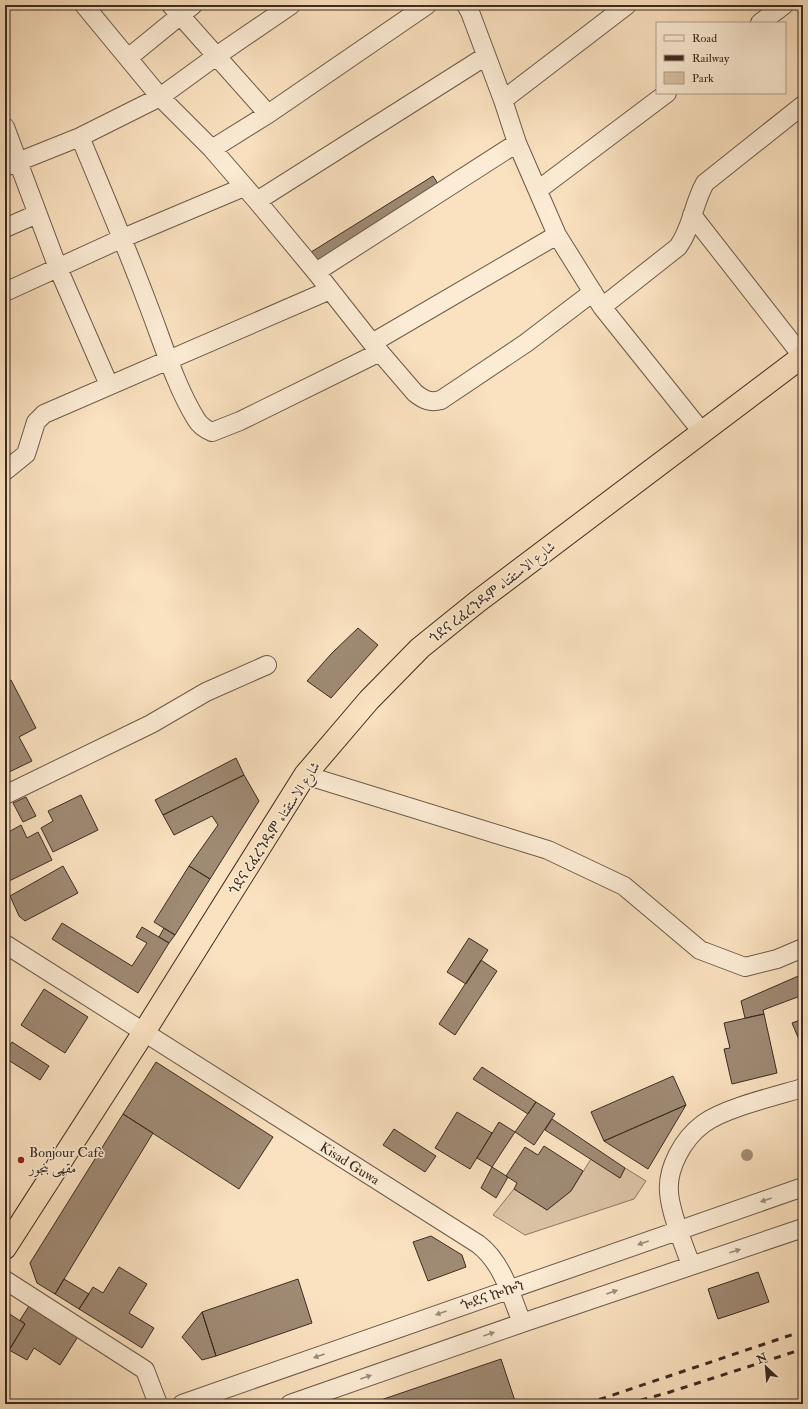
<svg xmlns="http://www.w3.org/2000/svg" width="808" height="1409" viewBox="0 0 808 1409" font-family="'IM FELL Double Pica',Amiri,'Noto Serif Ethiopic',serif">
<rect width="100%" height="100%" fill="#fae1bf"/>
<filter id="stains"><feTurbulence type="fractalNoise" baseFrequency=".005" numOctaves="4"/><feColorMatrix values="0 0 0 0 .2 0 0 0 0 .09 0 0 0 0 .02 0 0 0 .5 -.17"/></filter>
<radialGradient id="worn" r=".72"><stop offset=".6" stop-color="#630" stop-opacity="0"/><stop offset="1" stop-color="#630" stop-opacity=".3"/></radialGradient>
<!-- green -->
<path fill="#dac2a4" stroke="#8b7763" d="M 591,1159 L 620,1178 L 625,1168 L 646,1181 L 634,1199 L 525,1235 L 493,1215 L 514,1189 L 547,1210 L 571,1191 Z"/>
<!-- building -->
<path fill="#9f8a74" stroke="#3c2c22" d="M 433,176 L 442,190 L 318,268 L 308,254 Z
M 358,628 L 378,645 L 331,698 L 307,681 L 332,653 Z
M 11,680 L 36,728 L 19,737 L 32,761 L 5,774 L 5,682 Z
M 236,758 L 244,775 L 163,815 L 155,800 Z
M 244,775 L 259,801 L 210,879 L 189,866 L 218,825 L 212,816 L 174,835 L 163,815 Z
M 81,795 L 98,830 L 53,852 L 41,828 L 53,821 L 48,811 Z
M 26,797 L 36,816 L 23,822 L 13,803 Z
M 21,825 L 27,838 L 38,832 L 52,860 L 7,882 L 5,879 L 5,834 Z
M 63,866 L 78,893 L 25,921 L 19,916 L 10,896 Z
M 189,866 L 210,879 L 175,935 L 154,922 Z
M 62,923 L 132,966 L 147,943 L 136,937 L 142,927 L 169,943 L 138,993 L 52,939 Z
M 164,928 L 175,935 L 169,943 L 159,937 Z
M 469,938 L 488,950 L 466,984 L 447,972 Z
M 481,960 L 497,971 L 455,1035 L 439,1024 Z
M 803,974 L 803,995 L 763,1010 L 764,1014 L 745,1018 L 741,1001 Z
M 44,989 L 88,1017 L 65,1053 L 21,1025 Z
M 764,1014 L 777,1073 L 732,1084 L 724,1049 L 730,1048 L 724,1023 Z
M 803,1019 L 803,1049 L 792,1023 Z
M 12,1042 L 49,1066 L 40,1080 L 5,1058 L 5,1053 Z
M 156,1062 L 273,1137 L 239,1189 L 123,1114 Z
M 482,1067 L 536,1102 L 528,1114 L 473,1079 Z
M 673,1076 L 686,1105 L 604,1141 L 591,1112 Z
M 536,1102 L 555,1114 L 534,1145 L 515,1132 Z
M 686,1105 L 648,1169 L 604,1141 Z
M 457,1112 L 492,1133 L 470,1169 L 435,1148 Z
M 123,1114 L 153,1133 L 55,1294 L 37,1283 L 30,1263 Z
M 552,1119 L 625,1168 L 620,1178 L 545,1130 Z
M 499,1122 L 515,1132 L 492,1167 L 477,1158 Z
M 394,1129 L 436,1156 L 425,1172 L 383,1145 Z
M 544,1146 L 583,1171 L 571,1191 L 547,1210 L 514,1189 L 517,1183 L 506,1176 L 525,1147 L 538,1155 Z
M 492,1167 L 508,1177 L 496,1198 L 481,1188 Z
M 431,1236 L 462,1255 L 466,1267 L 428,1281 L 413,1242 Z
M 119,1267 L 147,1284 L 129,1313 L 154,1328 L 142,1348 L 79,1309 L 93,1287 L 103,1293 Z
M 758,1272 L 769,1302 L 718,1319 L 708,1289 Z
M 64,1279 L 89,1294 L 79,1309 L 55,1294 Z
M 298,1279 L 312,1323 L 216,1356 L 202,1312 Z
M 29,1306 L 79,1335 L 60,1365 L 34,1348 L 27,1360 L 9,1350 L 25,1324 L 20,1320 Z
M 5,1311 L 25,1324 L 5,1357 Z
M 202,1312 L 216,1356 L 202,1360 L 182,1337 Z
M 501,1359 L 516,1404 L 369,1404 Z"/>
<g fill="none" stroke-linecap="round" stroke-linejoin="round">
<!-- minor casing -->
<g stroke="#6c5949" stroke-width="20">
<path id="minor" d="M 84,5 L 160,97 L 212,149 L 257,201 L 316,272 L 372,343 L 415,393 C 424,400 430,403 441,400 L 526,343 L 593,292
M 171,5 L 268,114
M 466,5 L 470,12 L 503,100 L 517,143 L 557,235 L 602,307 L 702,432
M 760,23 L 784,5
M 128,58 L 193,5
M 503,100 L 627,5
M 5,127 L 58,268 L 109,385
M 80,137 C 103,192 126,246 147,302 C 162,340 175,385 196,419 C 200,426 205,429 212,432 L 240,421 L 380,352
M 212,149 L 268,114 L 427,5
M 5,167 L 80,137 L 160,97 L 215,57 L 291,5
M 538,190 L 667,93
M 257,201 L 486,56
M 692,215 L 803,357
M 5,228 L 37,214
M 316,272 L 517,143
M 5,292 L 123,238 L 244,187
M 602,307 L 678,247 C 692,228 693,204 705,183 L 803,105
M 372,343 L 557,235
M 5,471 L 26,454 L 36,422 L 44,414 L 330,290
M 305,775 L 548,850 L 624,886 L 700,950 L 745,967 L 777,959 L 803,948
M 5,795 L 151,724 L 206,692 L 267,665
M 5,944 L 478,1244 C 502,1262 511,1295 522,1323
M 691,1265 C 684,1246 670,1212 669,1192 C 667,1168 683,1139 703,1124 C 724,1108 776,1096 803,1088
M 5,1280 L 145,1370 L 158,1404
M 182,1404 L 803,1187
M 290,1404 L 522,1323 L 803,1228"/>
</g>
<!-- trunk casing -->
<g stroke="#3c2c22" stroke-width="24">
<path id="trunk" d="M 5,1248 L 144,1032 L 305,775 L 369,700 L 420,648 L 477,602 L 803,356"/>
</g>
<!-- minor -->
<use href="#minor" stroke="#fcecd5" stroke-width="18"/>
<!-- trunk -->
<use href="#trunk" stroke="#fae1bf" stroke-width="22"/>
<!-- rail -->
<path stroke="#3c2c22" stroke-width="3" stroke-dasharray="7 7" stroke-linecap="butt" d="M 586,1404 L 803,1331
M 627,1404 L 670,1392 L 803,1349"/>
</g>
<!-- trees -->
<circle fill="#a38e77" cx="747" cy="1155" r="6"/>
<!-- one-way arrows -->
<defs><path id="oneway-solid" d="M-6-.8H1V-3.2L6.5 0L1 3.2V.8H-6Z"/></defs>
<g fill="#9c8c7c">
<use href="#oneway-solid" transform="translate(766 1200) rotate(161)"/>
<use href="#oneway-solid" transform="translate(643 1243) rotate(161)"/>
<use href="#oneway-solid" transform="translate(735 1251) rotate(-18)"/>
<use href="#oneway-solid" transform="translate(612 1292) rotate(-19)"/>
<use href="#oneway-solid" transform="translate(441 1313) rotate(161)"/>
<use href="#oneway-solid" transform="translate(489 1334) rotate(-19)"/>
<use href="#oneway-solid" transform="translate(319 1356) rotate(161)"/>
<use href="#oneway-solid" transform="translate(366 1377) rotate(-19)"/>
</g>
<!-- markers -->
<circle fill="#8f2418" stroke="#fcecd5" stroke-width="1.5" cx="21" cy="1160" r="4"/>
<g text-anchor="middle" stroke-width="3" stroke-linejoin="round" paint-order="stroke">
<!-- street labels -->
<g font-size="14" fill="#3c2c22" stroke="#fcecd5">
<text transform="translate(492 592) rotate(-38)" y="5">ጎደና ረፈረንዱም شارع الاستقتاء</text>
<text transform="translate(274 828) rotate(-57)" y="5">ጎደና ረፈረንዱም شارع الاستقتاء</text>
<text transform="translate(350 1163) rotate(32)" y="5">Kisad Guwa</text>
<text transform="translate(492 1295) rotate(-19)" y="5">ጐደና ኰኰን</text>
</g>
<!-- poi labels -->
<g font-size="14" fill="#3c2c22" stroke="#fcecd5" text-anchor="start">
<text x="29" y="1157">Bonjour Cafè<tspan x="29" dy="16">مقهى بنجور</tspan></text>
</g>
</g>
<!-- margin -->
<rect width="808" height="1409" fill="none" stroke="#fae1bf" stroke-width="20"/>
<rect x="6" y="6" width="796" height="1397" fill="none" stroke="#3c2c22" stroke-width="2"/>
<rect x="10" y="10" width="788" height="1389" fill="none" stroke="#3c2c22"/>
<!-- legend -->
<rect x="656" y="22" width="130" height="72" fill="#fcecd5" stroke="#af9f8d"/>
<rect x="664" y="35" width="20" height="6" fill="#fcecd5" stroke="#af9f8d"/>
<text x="692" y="42" font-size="12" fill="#3c2c22">Road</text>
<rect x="664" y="55" width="20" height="6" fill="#3c2c22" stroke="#af9f8d"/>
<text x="692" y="62" font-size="12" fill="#3c2c22">Railway</text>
<rect x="664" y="72" width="20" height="12" fill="#dac2a4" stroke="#af9f8d"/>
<text x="692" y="82" font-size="12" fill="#3c2c22">Park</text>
<!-- north arrow -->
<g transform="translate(766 1367) rotate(334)" stroke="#fcecd5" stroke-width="3" paint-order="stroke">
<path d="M0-3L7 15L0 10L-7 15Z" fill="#3c2c22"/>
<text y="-6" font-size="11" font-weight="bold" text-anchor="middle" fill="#3c2c22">N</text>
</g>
<rect width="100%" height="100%" filter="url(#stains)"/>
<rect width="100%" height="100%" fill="url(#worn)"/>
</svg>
